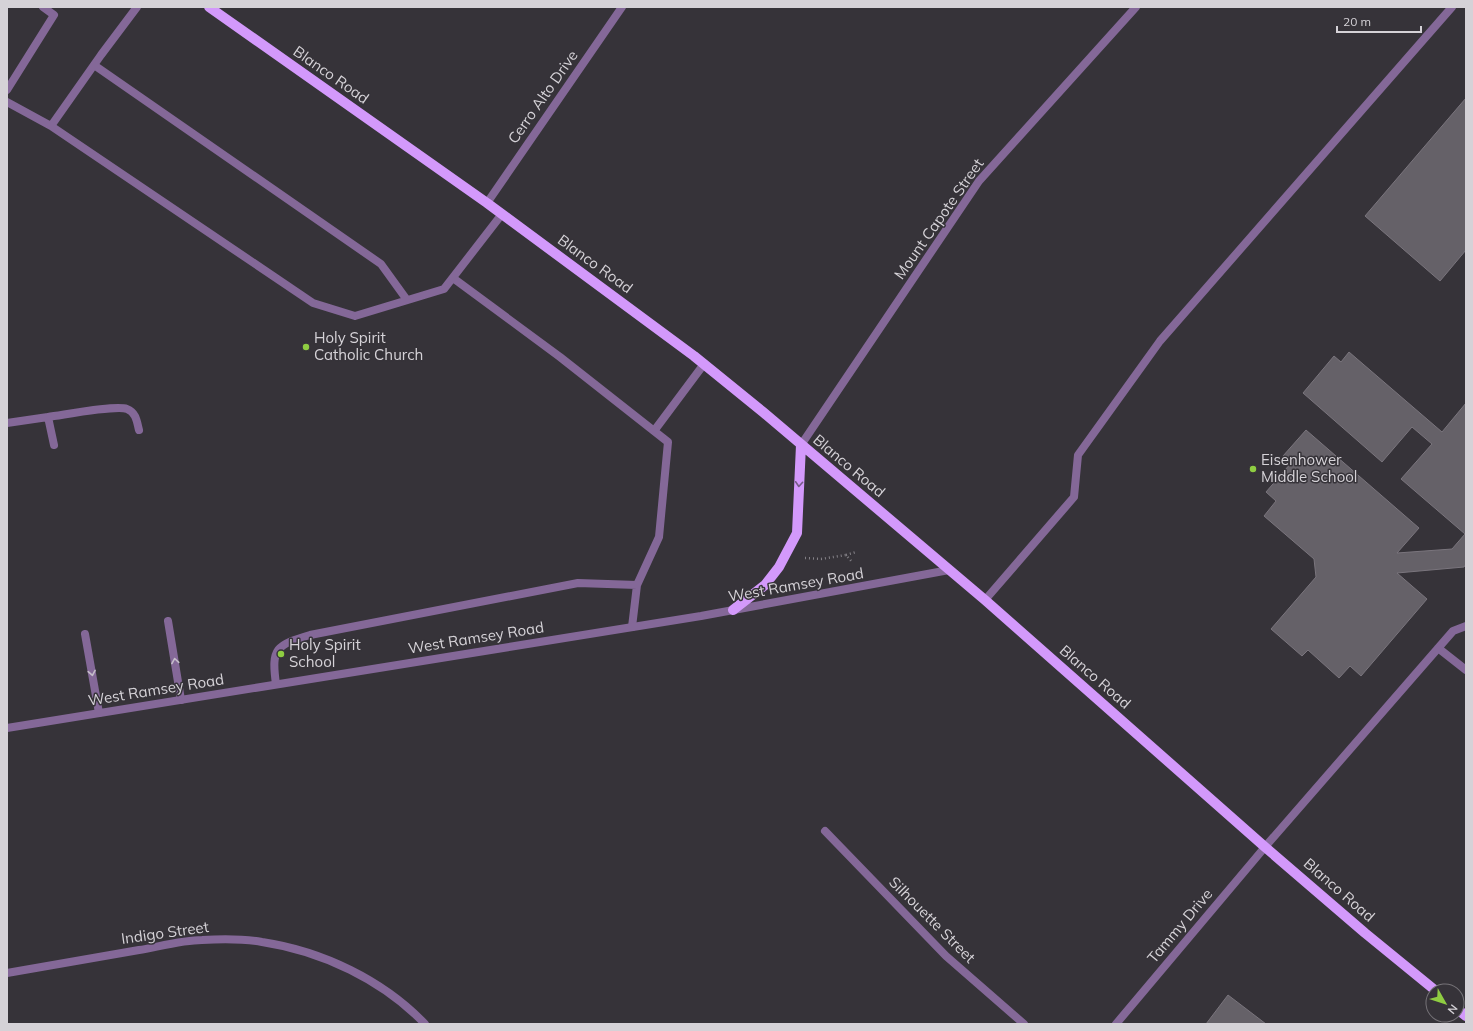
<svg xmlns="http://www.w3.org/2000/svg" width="1473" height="1031" viewBox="0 0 1473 1031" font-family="Mulish,sans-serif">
<rect width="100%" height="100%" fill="#363339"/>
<!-- building -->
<path fill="#656168" stroke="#7a757d" d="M 1466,98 L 1466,250 L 1440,281 L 1365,216 Z
M 1349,352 L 1442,432 L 1466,403 L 1466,564 L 1464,567 L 1397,573 L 1427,599 L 1361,676 L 1350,666 L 1339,678 L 1308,650 L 1302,656 L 1271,629 L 1316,577 L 1314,559 L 1264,516 L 1276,501 L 1266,492 L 1291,463 L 1283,456 L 1306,430 L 1419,528 L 1397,553 L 1452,549 L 1465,534 L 1401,479 L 1432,444 L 1412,427 L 1382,462 L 1303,393 L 1334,356 L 1341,362 Z
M 1228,995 L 1266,1024 L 1206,1024 Z"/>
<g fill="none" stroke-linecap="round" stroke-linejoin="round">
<!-- path -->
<path stroke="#858288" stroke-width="2.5" stroke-dasharray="1 3" stroke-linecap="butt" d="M 846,555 L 856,552
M 805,558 L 821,559 L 846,555 L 852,562"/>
<!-- service -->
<path stroke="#846898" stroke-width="8" d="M 137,7 L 101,55 L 51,126 L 313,303 L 355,316 L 444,289 L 502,214
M 94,65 L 381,264 L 407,300
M 7,90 L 54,15 L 43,7
M 7,102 L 51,126
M 453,278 L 560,357 L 668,442 L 659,537 L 637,585 L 632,627
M 7,423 L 48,417
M 654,431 L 704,364
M 54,445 L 48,417 C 64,415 115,405 127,409 C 136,412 137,422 139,430
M 985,600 L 1074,497 L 1078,455 L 1160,341 L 1452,7
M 168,621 L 181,700
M 85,634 L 99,713
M 1438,648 L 1466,670
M 276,684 C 271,648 276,645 310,635 L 578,583 L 637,585
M 1265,847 L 1453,631 L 1466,626"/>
<!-- minor -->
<path stroke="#846898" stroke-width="8" d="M 487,203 L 622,7
M 801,445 L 979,181 L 1136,7
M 825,831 L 946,956 L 1024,1024
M 7,973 C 51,965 95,958 139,950 C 157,947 183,940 202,940 C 219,939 245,939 262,942 C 322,951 383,980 425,1024
M 1116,1024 L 1265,847"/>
<!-- tertiary -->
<path stroke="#846898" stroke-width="8" d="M 7,728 L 701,616 L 949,570"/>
<!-- primary -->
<path stroke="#d399fb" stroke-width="10" d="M 209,7 L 487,203 L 694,356 L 763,412 L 985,600 L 1265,847 L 1365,933 L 1436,991
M 733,610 L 765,585 L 779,567 L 797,533 L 801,445
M 1457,1009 L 1466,1016"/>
</g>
<!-- one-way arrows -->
<defs><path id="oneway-chevron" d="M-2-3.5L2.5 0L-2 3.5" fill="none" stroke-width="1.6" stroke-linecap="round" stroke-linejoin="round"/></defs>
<use stroke="#755c87" href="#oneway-chevron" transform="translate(799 484) rotate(94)"/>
<g stroke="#c5bdca">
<use href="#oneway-chevron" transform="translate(175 661) rotate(-99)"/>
<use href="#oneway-chevron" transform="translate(92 673) rotate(80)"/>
</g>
<!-- markers -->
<g fill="#8fcd42" stroke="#363339" stroke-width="1.5">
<circle cx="306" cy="347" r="4"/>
<circle cx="1253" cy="469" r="4"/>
<circle cx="281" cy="654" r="4"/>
</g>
<g text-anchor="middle" stroke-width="3" stroke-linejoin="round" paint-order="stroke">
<!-- street labels -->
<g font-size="15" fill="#d5d2d7" stroke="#363339">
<text transform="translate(331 75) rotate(35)" y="5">Blanco Road</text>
<text transform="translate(543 97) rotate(-55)" y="5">Cerro Alto Drive</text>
<text transform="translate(939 219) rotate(-55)" y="5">Mount Capote Street</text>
<text transform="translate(595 264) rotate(36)" y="5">Blanco Road</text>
<text transform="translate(849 466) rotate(40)" y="5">Blanco Road</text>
<text transform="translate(796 585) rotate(-10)" y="5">West Ramsey Road</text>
<text transform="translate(476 638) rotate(-9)" y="5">West Ramsey Road</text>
<text transform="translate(1095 677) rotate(41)" y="5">Blanco Road</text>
<text transform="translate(156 690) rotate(-9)" y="5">West Ramsey Road</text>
<text transform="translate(1339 890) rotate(41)" y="5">Blanco Road</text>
<text transform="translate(932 920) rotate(45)" y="5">Silhouette Street</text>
<text transform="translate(1180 926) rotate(-50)" y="5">Tammy Drive</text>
<text transform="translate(165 933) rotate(-8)" y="5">Indigo Street</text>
</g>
<!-- poi labels -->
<g font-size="15" fill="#d5d2d7" stroke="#363339" text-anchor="start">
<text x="314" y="343">Holy Spirit<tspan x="314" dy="17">Catholic Church</tspan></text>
<text x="1261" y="465">Eisenhower<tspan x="1261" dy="17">Middle School</tspan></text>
<text x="289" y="650">Holy Spirit<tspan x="289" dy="17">School</tspan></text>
</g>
</g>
<!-- border -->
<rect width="1473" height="1031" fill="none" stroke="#d5d2d7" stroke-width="16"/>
<!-- north arrow -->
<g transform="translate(1445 1003) rotate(129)"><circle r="19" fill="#363339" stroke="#767378"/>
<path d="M0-3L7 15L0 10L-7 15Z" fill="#8fcd42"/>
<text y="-6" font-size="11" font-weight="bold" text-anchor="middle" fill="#d5d2d7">N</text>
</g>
<!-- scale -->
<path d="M1337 26v6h84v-6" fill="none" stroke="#d5d2d7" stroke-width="2"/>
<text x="1343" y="26" font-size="12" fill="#d5d2d7" stroke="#363339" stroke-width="3" paint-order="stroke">20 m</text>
</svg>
